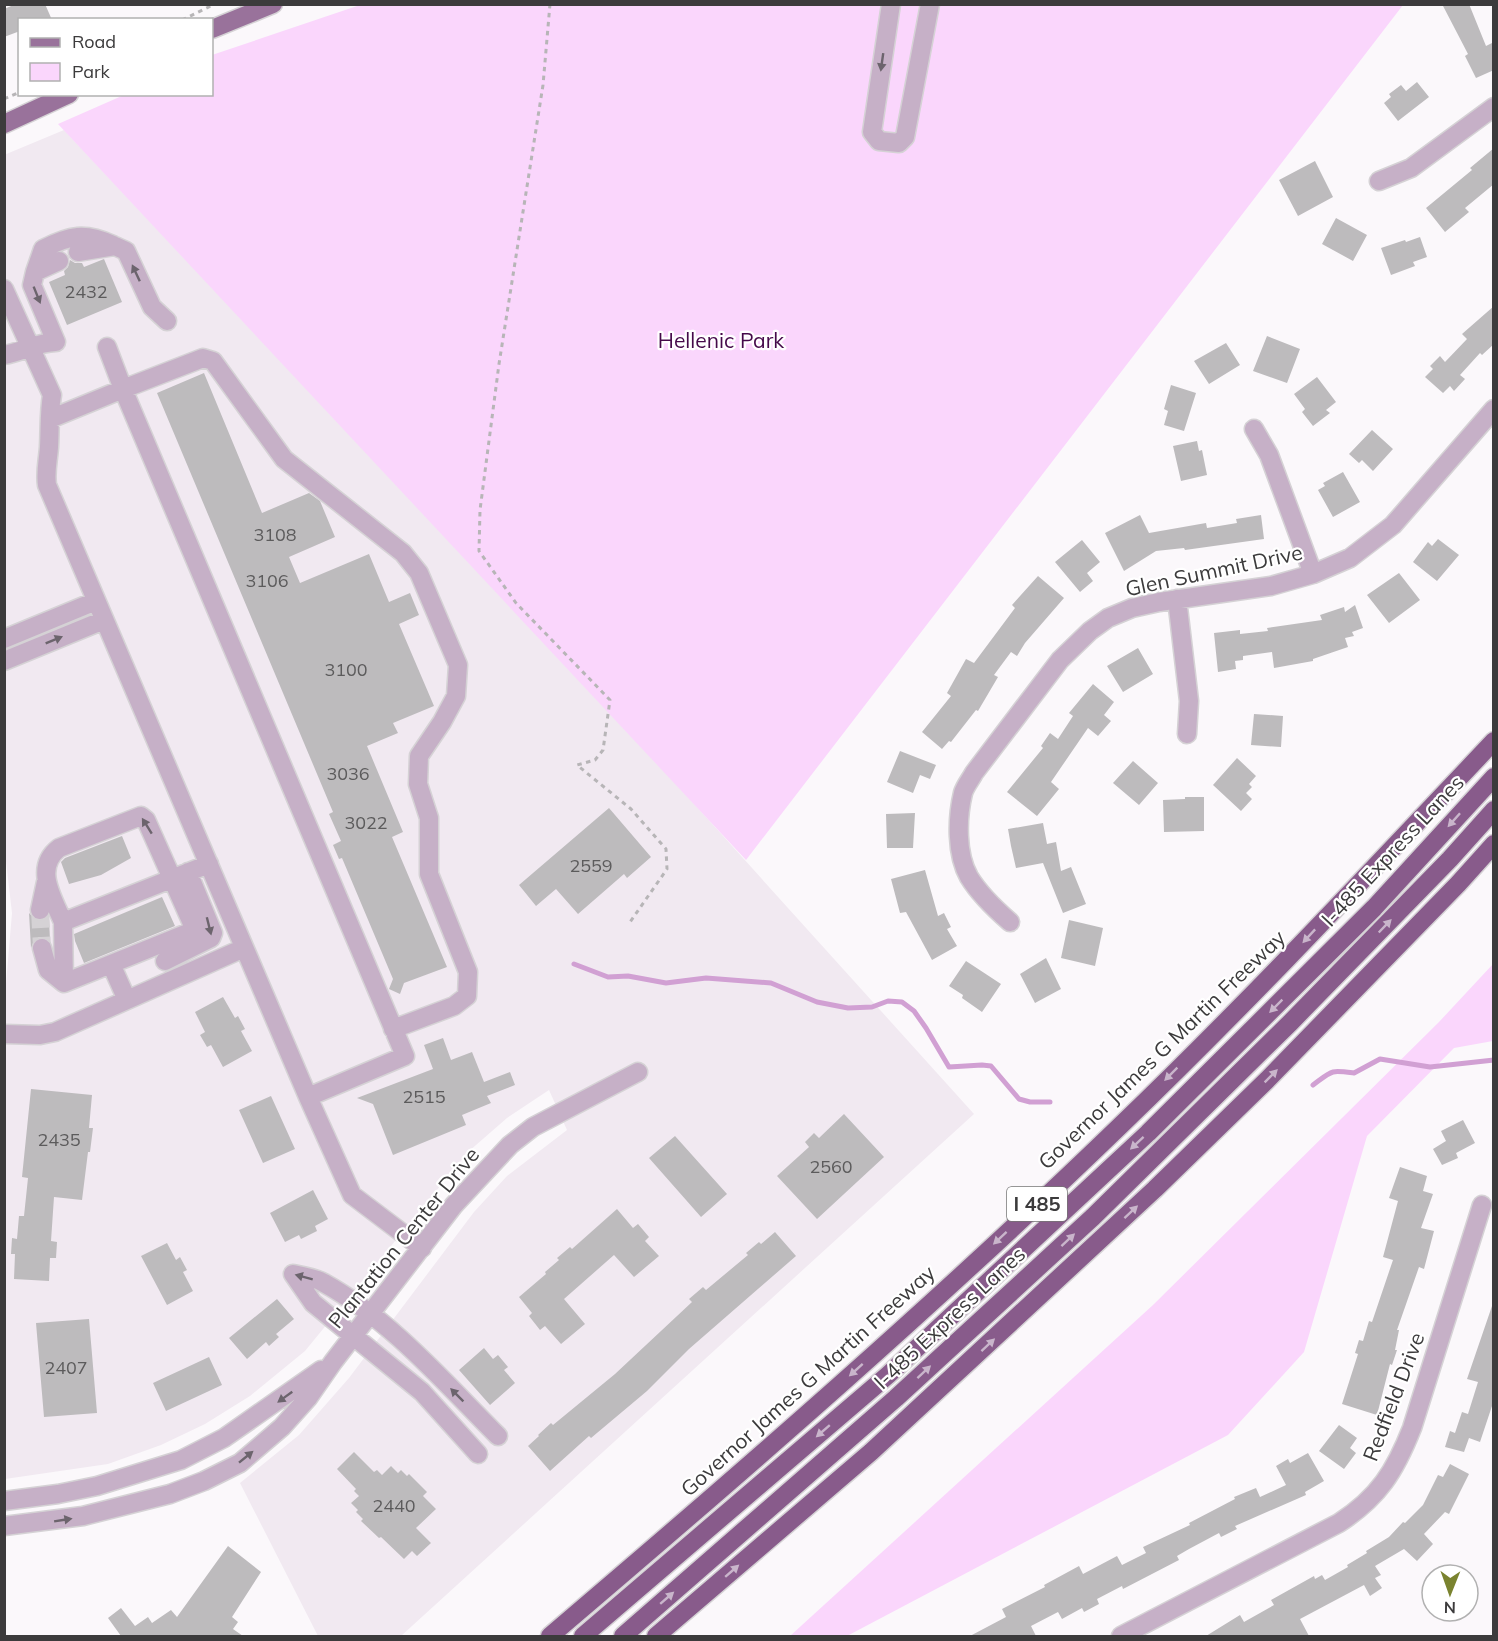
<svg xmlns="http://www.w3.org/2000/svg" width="1498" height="1641" viewBox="0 0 1498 1641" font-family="Mulish,sans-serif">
<rect width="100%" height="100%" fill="#fbf8fb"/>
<!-- built -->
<path fill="#f1e9f1" d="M 64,130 L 631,734 L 974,1114 L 401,1636 L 318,1636 L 240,1483 L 299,1435 L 349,1378 L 474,1212 L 507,1176 L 567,1130 L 549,1090 L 507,1118 L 468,1152 L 305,1351 L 250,1396 L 205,1424 L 161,1445 L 108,1464 L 5,1479 L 4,1007 L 12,913 L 4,844 L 4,155 Z"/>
<!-- green -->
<path fill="#fad6fc" d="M 360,5 L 1403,5 L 746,860 L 58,124 L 124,95 L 212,94 L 212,55 Z
M 1493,964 L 1493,1041 L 1454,1048 L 1367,1136 L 1304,1352 L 1228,1435 L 847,1636 L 790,1636 L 1153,1305 L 1439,1022 Z"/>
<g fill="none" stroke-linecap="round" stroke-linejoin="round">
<!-- stream -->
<path stroke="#d1a0d3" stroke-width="5" d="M 574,964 L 608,977 L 628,976 L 666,983 L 706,978 L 771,983 L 817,1002 L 848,1008 L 872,1007 L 888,1001 L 902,1002 L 914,1011 L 926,1028 L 949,1067 L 982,1065 L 991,1066 L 1019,1099 L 1030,1102 L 1050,1102
M 1313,1085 C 1333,1070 1330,1070 1354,1073 L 1380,1059 L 1430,1067 L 1494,1060"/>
</g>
<!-- building -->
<path fill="#bdbbbd" d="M 16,4 L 45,4 L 52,20 L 20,20 L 20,31 L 4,37 L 4,9 Z
M 1442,4 L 1469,4 L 1486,46 L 1494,42 L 1494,70 L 1476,78 L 1465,56 L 1468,54 Z
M 1417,82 L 1429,97 L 1398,121 L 1384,103 L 1391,97 L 1389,94 L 1401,85 L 1406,91 Z
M 1494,148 L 1494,184 L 1465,208 L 1469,212 L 1445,232 L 1426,208 L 1472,170 L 1470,168 Z
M 1315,161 L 1333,197 L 1298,216 L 1279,180 Z
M 1336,218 L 1367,235 L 1353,261 L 1322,244 Z
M 1420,237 L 1427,257 L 1413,262 L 1415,266 L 1391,275 L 1381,248 L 1405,240 L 1406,242 Z
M 104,259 L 122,302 L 67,325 L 49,282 L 65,275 L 64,271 L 68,267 L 70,260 L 75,263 L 82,263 L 84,267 Z
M 1494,306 L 1494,344 L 1482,355 L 1480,353 L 1460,375 L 1465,379 L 1454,391 L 1450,386 L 1443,393 L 1425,377 L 1433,369 L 1430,366 L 1440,356 L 1445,362 L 1467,339 L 1462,334 Z
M 1267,336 L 1300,349 L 1287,383 L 1253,371 Z
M 1226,343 L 1240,365 L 1209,384 L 1194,361 Z
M 204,373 L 262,513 L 309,493 L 320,501 L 335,537 L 289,557 L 300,583 L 369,554 L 389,602 L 410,593 L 419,615 L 399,624 L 434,706 L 393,723 L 398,733 L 367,746 L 403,832 L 392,837 L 447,967 L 404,983 L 400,994 L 389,989 L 393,979 L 342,858 L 339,859 L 333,845 L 341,841 L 329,814 L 333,812 L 157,393 Z
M 1317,377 L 1336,402 L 1326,410 L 1330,413 L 1313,426 L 1302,412 L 1305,409 L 1294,394 Z
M 1171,385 L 1196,393 L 1184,431 L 1164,425 L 1168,411 L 1164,409 Z
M 1372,430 L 1393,449 L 1373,471 L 1362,460 L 1359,463 L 1349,454 Z
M 1197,441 L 1199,451 L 1202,450 L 1207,475 L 1181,481 L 1173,446 Z
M 1343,472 L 1360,502 L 1333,517 L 1318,490 L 1325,486 L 1323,483 Z
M 1140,515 L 1149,533 L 1206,523 L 1207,528 L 1237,523 L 1236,519 L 1261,515 L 1264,539 L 1185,550 L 1184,548 L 1156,551 L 1124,571 L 1105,533 Z
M 1438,539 L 1459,555 L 1437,581 L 1413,562 L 1428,542 L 1432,546 Z
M 1082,540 L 1100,562 L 1087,573 L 1093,581 L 1080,592 L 1055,562 Z
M 1399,573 L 1420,600 L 1389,623 L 1367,595 Z
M 1038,576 L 1064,598 L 1025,643 L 1017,656 L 1011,652 L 994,675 L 998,677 L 978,711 L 976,710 L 951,742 L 949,741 L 942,749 L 922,732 L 951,696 L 947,693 L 966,659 L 974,663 L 1015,608 L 1012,605 Z
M 1355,605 L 1363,628 L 1352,632 L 1354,636 L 1345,638 L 1348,647 L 1313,659 L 1313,661 L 1274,668 L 1272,652 L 1243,656 L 1243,660 L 1235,661 L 1236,669 L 1218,672 L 1214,633 L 1240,630 L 1240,634 L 1268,631 L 1267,628 L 1322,620 L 1320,615 L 1344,607 L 1345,612 Z
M 1138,648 L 1153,674 L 1123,692 L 1107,666 Z
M 1093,684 L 1114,702 L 1104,715 L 1111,721 L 1098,736 L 1088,728 L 1051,782 L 1059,789 L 1037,816 L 1007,792 L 1043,748 L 1041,746 L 1050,733 L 1058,739 L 1073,716 L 1069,713 Z
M 1254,714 L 1283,716 L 1281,747 L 1251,745 Z
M 900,751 L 936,765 L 930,779 L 920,775 L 913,793 L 887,782 Z
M 1237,758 L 1256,776 L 1249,784 L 1252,787 L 1246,793 L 1252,799 L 1241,811 L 1213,785 Z
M 1133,761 L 1158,783 L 1139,805 L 1113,783 Z
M 1185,797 L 1204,797 L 1204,831 L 1164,832 L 1163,800 L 1185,799 Z
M 609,808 L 651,857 L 627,878 L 624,874 L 578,914 L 556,889 L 536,906 L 519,885 Z
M 915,813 L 913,848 L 887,848 L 886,814 Z
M 1043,823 L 1047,844 L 1056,842 L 1061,871 L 1071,867 L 1086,904 L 1063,913 L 1043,863 L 1016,868 L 1011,846 L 1008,829 Z
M 122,836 L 131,858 L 101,875 L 69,884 L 61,862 L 65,858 Z
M 925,870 L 938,916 L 944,913 L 951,927 L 947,929 L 957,946 L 932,960 L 906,912 L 900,913 L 891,879 Z
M 162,897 L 175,926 L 84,963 L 75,941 L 74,934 Z
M 29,913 L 37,921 L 44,920 L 49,917 L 49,919 L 50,940 L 44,937 L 39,937 L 34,941 L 31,948 Z
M 1069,920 L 1103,928 L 1095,966 L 1061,958 Z
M 1046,958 L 1061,989 L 1035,1003 L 1020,974 Z
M 966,961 L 1001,984 L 982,1012 L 962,998 L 963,995 L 949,986 Z
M 223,997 L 235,1018 L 238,1016 L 245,1029 L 241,1031 L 252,1051 L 223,1067 L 211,1045 L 207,1047 L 200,1035 L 205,1032 L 195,1012 Z
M 443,1038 L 451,1060 L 472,1052 L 484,1082 L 510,1072 L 515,1085 L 487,1096 L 491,1103 L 462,1115 L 466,1125 L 393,1155 L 373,1104 L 357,1098 L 433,1069 L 424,1045 Z
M 31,1089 L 92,1095 L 89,1128 L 93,1128 L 90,1152 L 88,1152 L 82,1200 L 54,1197 L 51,1241 L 57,1242 L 56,1258 L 50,1258 L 49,1281 L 14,1279 L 15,1254 L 11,1254 L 12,1238 L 17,1239 L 19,1216 L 24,1216 L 28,1178 L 22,1177 Z
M 271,1096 L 295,1149 L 263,1163 L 239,1110 Z
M 844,1114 L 884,1157 L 817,1219 L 777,1176 L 809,1147 L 805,1142 L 814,1133 L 819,1138 Z
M 1463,1120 L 1475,1143 L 1456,1153 L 1458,1158 L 1442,1165 L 1433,1149 L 1446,1141 L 1441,1131 Z
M 675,1136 L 727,1194 L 701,1217 L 649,1158 Z
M 1400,1167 L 1427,1176 L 1423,1191 L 1433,1194 L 1421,1228 L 1434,1231 L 1424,1269 L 1419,1267 L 1397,1330 L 1399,1330 L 1395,1350 L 1397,1350 L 1392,1365 L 1390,1364 L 1377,1415 L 1342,1404 L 1358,1354 L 1355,1353 L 1359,1340 L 1363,1341 L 1369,1321 L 1372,1322 L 1393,1260 L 1383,1257 L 1398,1201 L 1389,1198 Z
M 313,1190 L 328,1219 L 315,1226 L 317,1231 L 301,1239 L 299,1235 L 285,1242 L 270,1213 Z
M 617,1209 L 633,1228 L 638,1224 L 649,1237 L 645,1241 L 659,1256 L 634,1277 L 614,1255 L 564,1299 L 585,1324 L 561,1344 L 545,1326 L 540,1330 L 529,1316 L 532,1313 L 519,1297 L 546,1274 L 545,1272 L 559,1260 L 557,1258 L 570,1247 L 572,1249 Z
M 775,1232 L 796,1256 L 689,1349 L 647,1391 L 591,1438 L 589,1436 L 550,1471 L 528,1446 L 539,1436 L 538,1435 L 551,1423 L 553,1425 L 615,1374 L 692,1302 L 689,1299 L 703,1287 L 706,1290 L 748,1255 L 746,1253 L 759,1242 L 761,1244 Z
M 167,1243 L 176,1260 L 180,1257 L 187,1270 L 183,1272 L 193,1291 L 167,1305 L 141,1256 Z
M 277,1299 L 294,1319 L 276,1334 L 279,1337 L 269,1346 L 266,1342 L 247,1359 L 229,1338 Z
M 1492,1306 L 1494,1307 L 1494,1400 L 1480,1442 L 1469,1438 L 1464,1452 L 1445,1447 L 1450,1431 L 1455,1433 L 1462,1412 L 1468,1414 L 1478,1382 L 1467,1379 Z
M 89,1319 L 97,1413 L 44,1417 L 36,1323 Z
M 484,1348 L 493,1359 L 498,1355 L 508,1367 L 504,1370 L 515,1383 L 490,1405 L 459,1370 Z
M 209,1357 L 222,1385 L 166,1411 L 153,1383 Z
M 1339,1425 L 1357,1438 L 1350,1448 L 1356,1453 L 1344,1469 L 1319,1451 Z
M 354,1452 L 374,1472 L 377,1470 L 382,1475 L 391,1466 L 398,1473 L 401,1470 L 407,1476 L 409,1474 L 427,1492 L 423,1496 L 436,1509 L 416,1528 L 431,1543 L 417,1556 L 412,1551 L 404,1559 L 381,1537 L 379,1538 L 361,1521 L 363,1519 L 356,1512 L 358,1510 L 351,1503 L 359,1496 L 354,1491 L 356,1489 L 337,1469 Z
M 1308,1453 L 1324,1481 L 1305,1492 L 1306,1495 L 1235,1526 L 1237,1529 L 1221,1537 L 1219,1533 L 1189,1549 L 1177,1556 L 1179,1560 L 1123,1589 L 1122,1586 L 1097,1599 L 1099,1604 L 1084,1612 L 1082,1608 L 1062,1619 L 1058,1612 L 1031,1626 L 1036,1636 L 970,1636 L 1006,1617 L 1002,1609 L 1045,1587 L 1044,1585 L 1079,1566 L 1083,1574 L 1117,1556 L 1122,1565 L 1146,1553 L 1143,1547 L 1190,1525 L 1189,1523 L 1235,1499 L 1234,1497 L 1256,1488 L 1260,1497 L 1286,1485 L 1276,1466 L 1288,1459 L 1290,1463 Z
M 1450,1464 L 1469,1474 L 1449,1514 L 1445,1512 L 1424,1534 L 1433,1544 L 1417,1561 L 1404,1549 L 1375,1566 L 1381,1575 L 1375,1578 L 1382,1588 L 1370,1596 L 1364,1585 L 1300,1619 L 1309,1636 L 1206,1636 L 1240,1615 L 1244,1622 L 1274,1605 L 1271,1600 L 1314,1576 L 1315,1579 L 1322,1575 L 1325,1580 L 1348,1567 L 1347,1565 L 1367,1553 L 1366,1551 L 1389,1537 L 1403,1522 L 1405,1523 L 1423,1505 L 1438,1475 L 1443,1477 Z
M 228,1546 L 261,1572 L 232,1617 L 238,1622 L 233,1629 L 243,1636 L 121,1636 L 108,1618 L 121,1608 L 135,1626 L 148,1617 L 152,1623 L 171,1610 L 177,1617 Z"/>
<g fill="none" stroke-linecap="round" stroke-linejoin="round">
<!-- minor-tunnel -->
<path stroke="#d5d2d5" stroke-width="18" stroke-dasharray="18 9" stroke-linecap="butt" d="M 40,910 L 42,948"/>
<!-- minor casing -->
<g stroke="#d5d2d5" stroke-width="21">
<path id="minor" d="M 891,4 L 872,132 L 879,141 L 899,143 L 905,137 L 930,4
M 1379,181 L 1411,168 L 1494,107
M 78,252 L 115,246 L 126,251 L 152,307 L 167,321
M 35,272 L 43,249 C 70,235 85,232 113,245
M 4,289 L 52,395 C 49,412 50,429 49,447 C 48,461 45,472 47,485 L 308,1097 L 405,1056 L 123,389 L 50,419
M 107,347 L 123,389 L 203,358 L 213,361 L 284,459 L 403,553 L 419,573 L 458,665 L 456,696 L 442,722 L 419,756 L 418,784 L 429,818 L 429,874 L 468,972 L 467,996 L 454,1006 L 393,1029
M 4,355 C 22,352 38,342 56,342 L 32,285 L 35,272 L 59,261
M 1254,429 L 1269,455 L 1313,574
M 1177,599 L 1189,701 L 1187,734
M 4,639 L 96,601
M 4,661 L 104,620
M 40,910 L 46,882
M 63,922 C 53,898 33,868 59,848 L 141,816 L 146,820 L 195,930 L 64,983 L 63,922 L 209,864
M 1010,922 C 995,909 980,895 969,877 C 956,854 957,818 963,793 C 965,786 971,779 974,773 L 1060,660 L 1090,631 L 1108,618 L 1132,608 L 1159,602 L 1271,586 L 1313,574 L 1350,558 L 1393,525 L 1494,409
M 42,948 L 48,970 L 64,983
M 165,961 L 211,938 L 213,933 L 188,872
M 111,964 L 127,1000
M 4,1034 L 40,1035 L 55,1032 L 244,948
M 308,1097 L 352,1195 L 422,1248
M 478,1454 L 422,1392 L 313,1303 L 293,1274 C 303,1276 316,1278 324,1283 C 391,1320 445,1383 498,1436
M 4,1501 L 58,1494 L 97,1486 L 181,1460 L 224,1438 L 321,1370
M 4,1526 L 83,1516 L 170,1494 L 204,1481 L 240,1463 L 282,1427 L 308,1398 L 333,1362 L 454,1205 L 510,1145 L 533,1127 L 638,1072
M 1121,1636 L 1339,1523 C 1379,1497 1395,1471 1412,1428 L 1482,1205"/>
</g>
<!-- major casing -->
<g stroke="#d5d2d5" stroke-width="21">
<path id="major" d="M 212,29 L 273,4
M 4,124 L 69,94"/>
</g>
<!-- highway casing -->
<g stroke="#d5d2d5" stroke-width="21">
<path id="highway" d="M 550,1636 C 744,1471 937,1303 1120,1126 C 1249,1002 1371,871 1494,741
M 583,1636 L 888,1375 L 1148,1133 L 1374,908 L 1494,777
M 623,1636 L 896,1398 L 1093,1217 L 1290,1023 L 1450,859 L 1494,810
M 656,1636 L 871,1452 L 1155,1189 L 1267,1080 L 1458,884 L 1494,844"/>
</g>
<!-- path -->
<path stroke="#b7b5b7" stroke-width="3" stroke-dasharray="4.5 4.5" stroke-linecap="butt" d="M 550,4 L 543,85 L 499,364 L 480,510 L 479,551 L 516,603 L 610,700 L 603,750 L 595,760 L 577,765 L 631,809 L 666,849 L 667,869 L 628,925
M 182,20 L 215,4
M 4,99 L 20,92
M 4,954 L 4,966"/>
<!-- minor -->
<use href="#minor" stroke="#c6b0c7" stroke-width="18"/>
<!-- major -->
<use href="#major" stroke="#99729b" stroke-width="18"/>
<!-- highway -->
<use href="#highway" stroke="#885b8b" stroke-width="18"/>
</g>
<!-- one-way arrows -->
<defs><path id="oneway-solid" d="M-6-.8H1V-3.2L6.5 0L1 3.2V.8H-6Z" transform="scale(1.5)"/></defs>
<g fill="#6c646d">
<use href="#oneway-solid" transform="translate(882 62) rotate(98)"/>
<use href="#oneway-solid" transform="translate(136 273) rotate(-115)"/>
<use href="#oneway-solid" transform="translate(37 295) rotate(68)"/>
<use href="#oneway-solid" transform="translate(54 640) rotate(-22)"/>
<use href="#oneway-solid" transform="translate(147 826) rotate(-122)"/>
<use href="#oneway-solid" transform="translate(209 926) rotate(76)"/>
<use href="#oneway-solid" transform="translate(304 1277) rotate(-165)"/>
<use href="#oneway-solid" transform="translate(457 1395) rotate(-135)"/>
<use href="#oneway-solid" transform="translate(285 1397) rotate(144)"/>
<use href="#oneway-solid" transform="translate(246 1457) rotate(-39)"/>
<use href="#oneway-solid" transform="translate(63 1520) rotate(-9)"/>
</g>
<g fill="#c9b5cb">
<use href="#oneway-solid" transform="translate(1454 820) rotate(132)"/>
<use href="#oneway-solid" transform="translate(1385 926) rotate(-46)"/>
<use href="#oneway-solid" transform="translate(1309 936) rotate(133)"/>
<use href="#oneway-solid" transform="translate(1276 1006) rotate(135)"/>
<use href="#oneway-solid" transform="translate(1171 1074) rotate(135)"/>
<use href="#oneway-solid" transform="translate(1271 1076) rotate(-45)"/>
<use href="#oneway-solid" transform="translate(1137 1143) rotate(137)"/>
<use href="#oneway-solid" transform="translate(1131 1212) rotate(-43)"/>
<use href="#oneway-solid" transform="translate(1000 1238) rotate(137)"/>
<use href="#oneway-solid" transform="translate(1068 1240) rotate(-43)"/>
<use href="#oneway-solid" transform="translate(988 1345) rotate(-43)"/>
<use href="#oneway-solid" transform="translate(856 1370) rotate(138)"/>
<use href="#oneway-solid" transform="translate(924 1372) rotate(-43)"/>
<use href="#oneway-solid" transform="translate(823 1431) rotate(139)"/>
<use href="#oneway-solid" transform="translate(732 1571) rotate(-41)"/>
<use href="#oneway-solid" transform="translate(667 1598) rotate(-41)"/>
</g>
<g text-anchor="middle" stroke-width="4.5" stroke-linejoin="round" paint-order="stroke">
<!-- number labels -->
<g font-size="18" fill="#5c5b5c">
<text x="86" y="298">2432</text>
<text x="275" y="541">3108</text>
<text x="267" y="587">3106</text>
<text x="346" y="676">3100</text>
<text x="348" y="780">3036</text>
<text x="366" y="829">3022</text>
<text x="591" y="872">2559</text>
<text x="424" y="1103">2515</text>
<text x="59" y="1146">2435</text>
<text x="831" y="1173">2560</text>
<text x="66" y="1374">2407</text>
<text x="394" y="1512">2440</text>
</g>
<!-- shield labels -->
<rect fill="#fff" stroke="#767676" stroke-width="1.5" x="1007" y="1187" width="60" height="34" rx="4.5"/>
<g font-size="20" font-weight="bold" fill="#3c3b3c">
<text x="1037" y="1211">I 485</text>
</g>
<!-- park labels -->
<g font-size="21" fill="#45094a" stroke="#fff">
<text x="721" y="348">Hellenic Park</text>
</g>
<!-- street labels -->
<g font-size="21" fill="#3c3b3c" stroke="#fff">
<text transform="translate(1214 571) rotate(-12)" y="7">Glen Summit Drive</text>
<text transform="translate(1393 851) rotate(-47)" y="7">I-485 Express Lanes</text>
<text transform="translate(1162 1050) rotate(-44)" y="7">Governor James G Martin Freeway</text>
<text transform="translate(404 1238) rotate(-51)" y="7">Plantation Center Drive</text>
<text transform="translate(950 1318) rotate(-43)" y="7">I-485 Express Lanes</text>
<text transform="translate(808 1381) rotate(-42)" y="7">Governor James G Martin Freeway</text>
<text transform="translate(1394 1397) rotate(-69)" y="7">Redfield Drive</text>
</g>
</g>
<!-- border -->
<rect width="1498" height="1641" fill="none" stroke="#3c3b3c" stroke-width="12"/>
<!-- legend -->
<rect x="18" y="18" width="195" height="78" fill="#ffffff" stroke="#b1b1b1" stroke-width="1.5"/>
<rect x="30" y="38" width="30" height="9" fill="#99729b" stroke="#b1b1b1" stroke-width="1.5"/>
<text x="72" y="48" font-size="18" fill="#3c3b3c">Road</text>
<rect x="30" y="63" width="30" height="18" fill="#fad6fc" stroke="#b1b1b1" stroke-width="1.5"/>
<text x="72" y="78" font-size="18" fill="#3c3b3c">Park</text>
<!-- north arrow -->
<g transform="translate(1450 1593) rotate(181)"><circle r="28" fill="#ffffff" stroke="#b1b1b1" stroke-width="1.5"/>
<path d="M0-4.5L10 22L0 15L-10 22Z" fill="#7a832f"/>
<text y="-9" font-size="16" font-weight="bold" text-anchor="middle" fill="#3c3b3c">N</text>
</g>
</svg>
